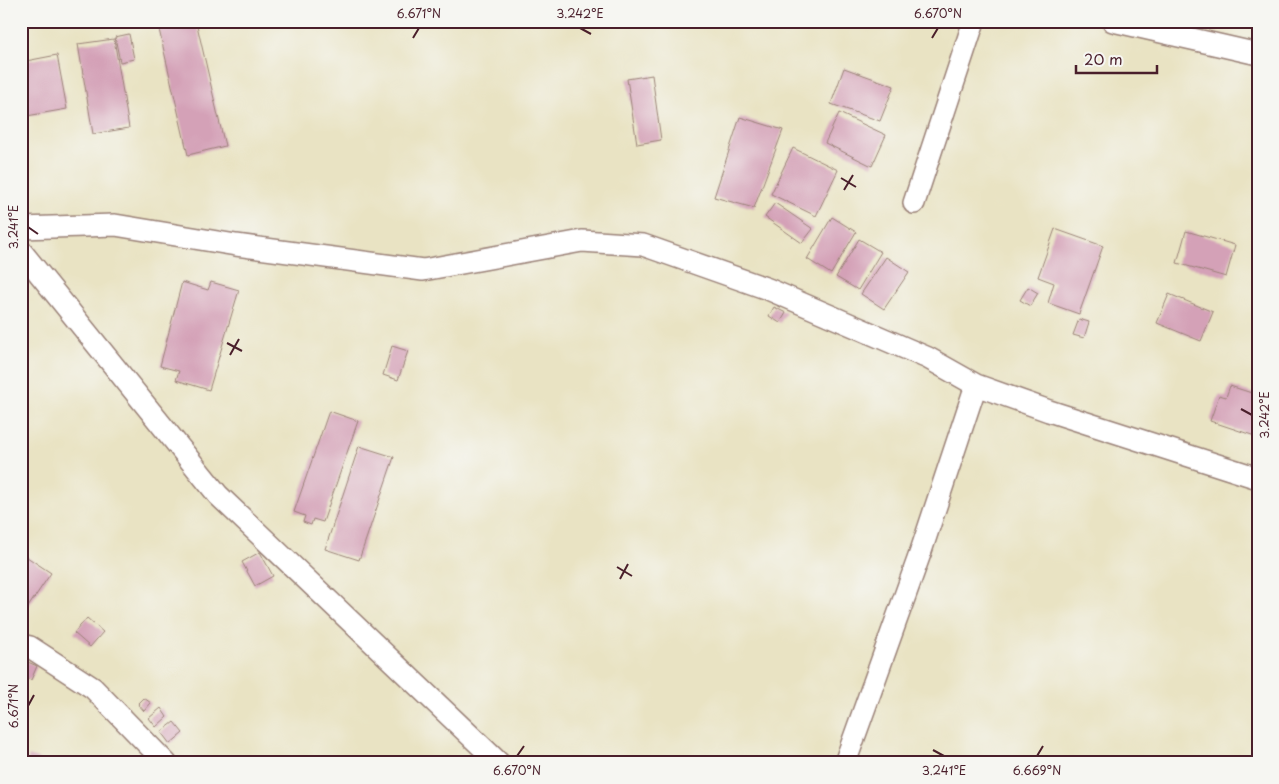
<svg xmlns="http://www.w3.org/2000/svg" width="1279" height="784" viewBox="0 0 1279 784" font-family="'Playpen Sans',sans-serif">
<rect width="100%" height="100%" fill="#f6f6f2"/>
<filter id="ink" filterUnits="userSpaceOnUse"><feTurbulence type="fractalNoise" baseFrequency=".02" numOctaves="2"/><feDisplacementMap in="SourceGraphic" scale="10" xChannelSelector="R" yChannelSelector="G"/><feConvolveMatrix kernelMatrix="1 2 1 2 8 2 1 2 1" color-interpolation-filters="sRGB"/></filter>
<filter id="wash" filterUnits="userSpaceOnUse"><feTurbulence type="fractalNoise" baseFrequency=".0096" numOctaves="4" result="noise"/><feDisplacementMap in="SourceGraphic" scale="20" xChannelSelector="R" yChannelSelector="G"/><feGaussianBlur stdDeviation="1.12" result="paint"/><feColorMatrix in="noise" values="0 0 0 0 0 0 0 0 0 0 0 0 0 0 0 0 0 1.4 0 .05"/><feComposite in="paint" operator="in"/></filter>
<g filter="url(#wash)">
<rect width="100%" height="100%" fill="#e9e3c3"/>
<g id="blocks">
<!-- building -->
<path fill="#d4a1b7" d="M 176,21 L 196,21 L 225,146 L 188,155 L 158,25 Z
M 129,34 L 134,59 L 120,62 L 115,37 Z
M 114,39 L 129,128 L 93,134 L 78,44 Z
M 57,55 L 67,109 L 21,117 L 21,62 Z
M 844,68 L 894,86 L 880,121 L 831,104 Z
M 652,75 L 661,140 L 637,144 L 627,79 Z
M 839,113 L 886,135 L 872,166 L 825,143 Z
M 740,117 L 783,130 L 754,208 L 714,197 Z
M 793,148 L 838,170 L 816,216 L 771,194 Z
M 775,203 L 813,229 L 802,243 L 765,217 Z
M 832,217 L 856,232 L 831,274 L 807,259 Z
M 1055,229 L 1103,246 L 1079,314 L 1048,303 L 1054,283 L 1038,277 Z
M 1186,231 L 1235,245 L 1226,277 L 1177,263 Z
M 859,239 L 881,252 L 858,290 L 836,277 Z
M 886,257 L 909,272 L 884,309 L 861,294 Z
M 182,282 L 208,290 L 211,282 L 239,290 L 209,390 L 176,380 L 179,371 L 160,366 Z
M 1028,287 L 1038,293 L 1030,306 L 1020,300 Z
M 1169,294 L 1213,312 L 1201,341 L 1157,323 Z
M 774,307 L 786,313 L 780,323 L 769,316 Z
M 1079,319 L 1089,322 L 1084,338 L 1073,335 Z
M 392,346 L 408,351 L 398,380 L 383,375 Z
M 1230,386 L 1258,395 L 1258,437 L 1210,421 L 1219,395 L 1226,397 Z
M 329,411 L 358,421 L 323,522 L 313,519 L 311,525 L 303,522 L 305,516 L 294,512 Z
M 359,446 L 394,457 L 359,560 L 325,549 Z
M 260,552 L 273,576 L 255,586 L 242,562 Z
M 21,553 L 51,573 L 26,610 L 21,607 Z
M 87,618 L 103,632 L 90,647 L 74,633 Z
M 21,659 L 37,666 L 31,680 L 21,676 Z
M 144,698 L 151,703 L 144,711 L 138,704 Z
M 161,708 L 167,717 L 156,727 L 149,718 Z
M 174,722 L 183,733 L 170,744 L 161,732 Z
M 29,756 L 48,763 L 27,763 Z"/>
</g>
</g>
<g filter="url(#ink)">
<use href="#blocks" fill-opacity="0" stroke="#9a8177" stroke-width="1"/>
<g fill="none" stroke-linecap="round" stroke-linejoin="round">
<!-- minor casing -->
<g stroke="#9a8177" stroke-width="24">
<path id="minor" d="M 1113,21 L 1258,54
M 914,203 L 974,21
M 21,228 L 115,225 L 236,245 L 423,270 L 582,241 L 643,245 L 768,289 L 928,358 L 976,385 L 921,551 L 845,763
M 21,251 L 218,495 L 499,763
M 976,385 L 1049,411 L 1258,478
M 21,645 L 30,647 L 93,688 L 166,763"/>
</g>
<!-- minor -->
<use href="#minor" stroke="#fff" stroke-width="21"/>
</g>
</g>
<!-- ticks -->
<path fill="none" stroke="#4a1f2b" stroke-width="2" d="M 580,28 L 591,34M 413,38 L 419,28M 932,38 L 938,28M 841,178 L 856,187M 844,190 L 853,175M 28,227 L 38,234M 227,343 L 242,351M 230,355 L 239,339M 1241,409 L 1252,415M 617,567 L 632,576M 620,579 L 628,564M 28,706 L 34,695M 933,750 L 944,756M 517,756 L 524,746M 1037,756 L 1043,746"/>
<!-- margin -->
<rect width="1279" height="784" fill="none" stroke="#f6f6f2" stroke-width="55"/>
<!-- scale -->
<path d="M1076 65v8h81v-8" fill="none" stroke="#4a1f2b" stroke-width="2.5"/>
<text x="1084" y="65" font-size="15" fill="#4a1f2b" stroke="#f6f6f2" stroke-width="4" paint-order="stroke">20 m</text>
<rect x="28" y="28" width="1224" height="728" fill="none" stroke="#4a1f2b" stroke-width="2"/>
<g font-size="12" text-anchor="middle" fill="#4a1f2b">
<text x="419" y="18">6.671°N</text>
<text x="580" y="18">3.242°E</text>
<text x="938" y="18">6.670°N</text>
<text transform="translate(14 227) rotate(-90)" y="4">3.241°E</text>
<text transform="translate(1265 415) rotate(-90)" y="4">3.242°E</text>
<text transform="translate(14 706) rotate(-90)" y="4">6.671°N</text>
<text x="517" y="775">6.670°N</text>
<text x="944" y="775">3.241°E</text>
<text x="1037" y="775">6.669°N</text>
</g>
</svg>
